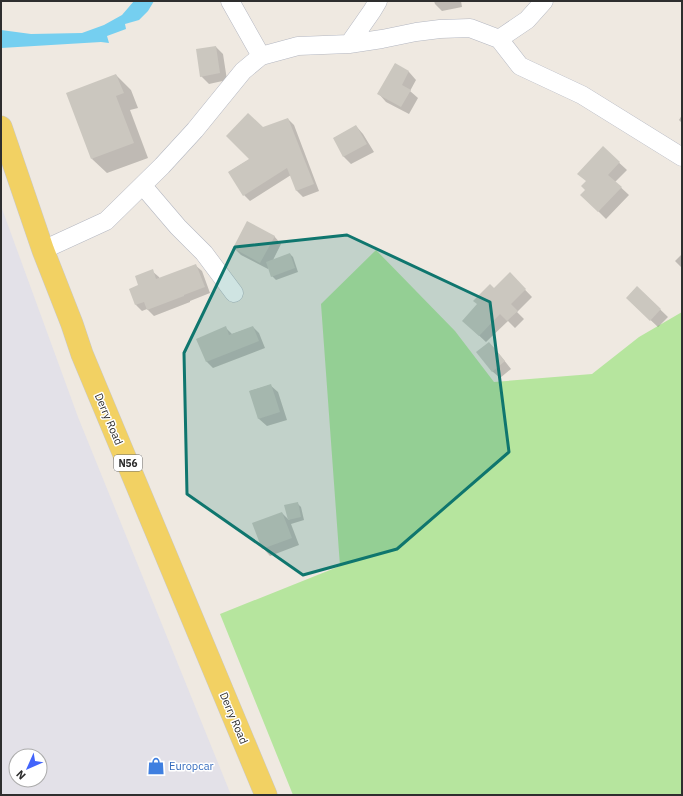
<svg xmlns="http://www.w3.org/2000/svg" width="683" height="796" viewBox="0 0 683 796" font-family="'IBM Plex Sans',sans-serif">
<rect width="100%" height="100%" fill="#efe9e1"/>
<!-- industrial -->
<path fill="#e3e1e8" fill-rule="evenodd" d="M 1,206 L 78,417 L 231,795 L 1,795 ZM 16,756 L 40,756 L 40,780 L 16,780 Z"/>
<!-- green -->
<path fill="#b6e59e" d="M 376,250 L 455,331 L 494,382 L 592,374 L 639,337 L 682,312 L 682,795 L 293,795 L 220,614 L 340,566 L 321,304 Z"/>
<!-- water -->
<path fill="#75cff0" d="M 134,1 L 154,1 L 148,11 L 139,20 L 125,24 L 126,29 L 107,36 L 109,43 L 101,42 L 1,48 L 1,30 L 31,34 L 82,33 L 104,25 L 122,15 Z"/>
<!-- shadow -->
<path fill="#0003" d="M 434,1 L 461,1 L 462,7 L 442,11 L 435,4 Z
M 216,47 L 223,54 L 227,80 L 209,84 L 201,76 Z
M 395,64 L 409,72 L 416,80 L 410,91 L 418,98 L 409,114 L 386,102 L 379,94 Z
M 116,75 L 131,90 L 138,108 L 130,110 L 148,158 L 107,173 L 92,159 Z
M 682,115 L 682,123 L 679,120 Z
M 288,119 L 294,125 L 319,191 L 303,197 L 297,191 L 291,175 L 250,201 L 244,195 L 229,172 L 250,159 L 262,129 Z
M 356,126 L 363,134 L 374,152 L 351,164 L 344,157 L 334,138 Z
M 603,148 L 627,170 L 615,182 L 629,195 L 606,219 L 589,202 L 586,190 L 587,182 Z
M 274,236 L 281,244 L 273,260 L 290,254 L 293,257 L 298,272 L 276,280 L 272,276 L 269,267 L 268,269 L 241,255 L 234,248 Z
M 682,254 L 682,268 L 675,261 Z
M 195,265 L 202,271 L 210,293 L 190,301 L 190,302 L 154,316 L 147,309 L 142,311 L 136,305 L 139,286 L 152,271 L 159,277 L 160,279 Z
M 510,274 L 532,297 L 517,312 L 524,319 L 515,328 L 508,321 L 486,342 L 471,328 L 478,304 Z
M 637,287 L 668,317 L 658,327 L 627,298 Z
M 253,327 L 259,333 L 265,348 L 213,368 L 207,362 L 198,339 L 226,328 L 232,334 Z
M 489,343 L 496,350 L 511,369 L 500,378 L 492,371 Z
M 270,385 L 278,392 L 287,420 L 267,426 L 259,419 L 250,391 Z
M 297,503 L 301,507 L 304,520 L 291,524 L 299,545 L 270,556 L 263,548 L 282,513 L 289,520 Z"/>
<!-- building -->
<path fill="#cbc7bf" d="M 216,46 L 220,73 L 200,77 L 196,49 Z
M 395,63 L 409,71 L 402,85 L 411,90 L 401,107 L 377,94 Z
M 116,74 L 124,93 L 116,96 L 134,143 L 91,159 L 66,93 Z
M 248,113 L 263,127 L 288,118 L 314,184 L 296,191 L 287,168 L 243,196 L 228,172 L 249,159 L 226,136 Z
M 356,125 L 367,144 L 343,157 L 333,138 Z
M 603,146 L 620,162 L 608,175 L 622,187 L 598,212 L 580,195 L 585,190 L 581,186 L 586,181 L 577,174 Z
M 247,221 L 275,236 L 260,263 L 233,248 Z
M 290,253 L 295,268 L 271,277 L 266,262 Z
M 196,264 L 205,287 L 184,295 L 184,296 L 147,310 L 144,302 L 135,305 L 129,289 L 138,285 L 135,276 L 153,269 L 156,279 Z
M 510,272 L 526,289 L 511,304 L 518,311 L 507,321 L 500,314 L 479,336 L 462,321 L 477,304 L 473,301 L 490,284 L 494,288 Z
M 637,286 L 661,309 L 650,321 L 626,298 Z
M 226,326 L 229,335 L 253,326 L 259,341 L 206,362 L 196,339 Z
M 489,342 L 505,361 L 492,372 L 476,352 Z
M 271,384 L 280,412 L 258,419 L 249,391 Z
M 298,502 L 301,517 L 288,520 L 284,505 Z
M 282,512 L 292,538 L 262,549 L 252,523 Z"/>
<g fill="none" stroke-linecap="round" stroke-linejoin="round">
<!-- street casing -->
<g stroke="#b4b7c1" stroke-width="19">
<path id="street" d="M 230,1 L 261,56
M 499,39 L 520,66 L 582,95 L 682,157
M 349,44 L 372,11 L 378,1
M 143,186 L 178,227 L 204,253 L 234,293
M 43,250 L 106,221 L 162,166 L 195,130 L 243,71 L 261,56 L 298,46 L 349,44 L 382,39 L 416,32 L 440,29 L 470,28 L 499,39 L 527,20 L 544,1"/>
</g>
<!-- primary casing -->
<g stroke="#c9c9c9" stroke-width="23">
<path id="primary" d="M 1,127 L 43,250 L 72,324 L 82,354 L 266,795"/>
</g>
<!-- street -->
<use href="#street" stroke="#fff" stroke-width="18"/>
<!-- primary -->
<use href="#primary" stroke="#f2d163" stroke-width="22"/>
</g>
<!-- marked area -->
<path fill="#0f766e" fill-opacity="0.2" stroke="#0f766e" stroke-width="3" stroke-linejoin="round" d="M 347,235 L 490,302 L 509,452 L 397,549 L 303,575 L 187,494 L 184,353 L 235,247 Z"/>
<!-- icons -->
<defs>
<g id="shop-bare" transform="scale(1.38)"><path d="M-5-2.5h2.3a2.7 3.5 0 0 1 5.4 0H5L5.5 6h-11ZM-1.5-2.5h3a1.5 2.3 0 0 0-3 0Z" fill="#3f7fe0" stroke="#fff" stroke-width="2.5" paint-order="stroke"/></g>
</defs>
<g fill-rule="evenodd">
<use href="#shop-bare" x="156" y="766"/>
</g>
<g text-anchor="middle" stroke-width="3" stroke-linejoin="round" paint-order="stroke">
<!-- shield labels -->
<rect fill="#fff" stroke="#6d6d6d" stroke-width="1" x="114" y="455" width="28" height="16" rx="3"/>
<g font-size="10" font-weight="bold" fill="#2e2e2e">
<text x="128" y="467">N56</text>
</g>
<!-- street labels -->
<g font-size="11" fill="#2e2e2e" stroke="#fff">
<text transform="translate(109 419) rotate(67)" y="4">Derry Road</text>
<text transform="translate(234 718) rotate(67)" y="4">Derry Road</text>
</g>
<!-- shop labels -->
<g font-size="11" fill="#366cbe" stroke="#fff" text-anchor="start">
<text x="169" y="770">Europcar</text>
</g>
</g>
<!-- border -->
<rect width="683" height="796" fill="none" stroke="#2e2e2e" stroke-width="4"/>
<!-- north arrow -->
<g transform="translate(28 768) rotate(225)"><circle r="19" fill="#ffffff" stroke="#ababab"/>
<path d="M0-3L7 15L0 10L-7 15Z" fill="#4264fb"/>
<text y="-6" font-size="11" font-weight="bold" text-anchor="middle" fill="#2e2e2e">N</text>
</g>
</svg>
